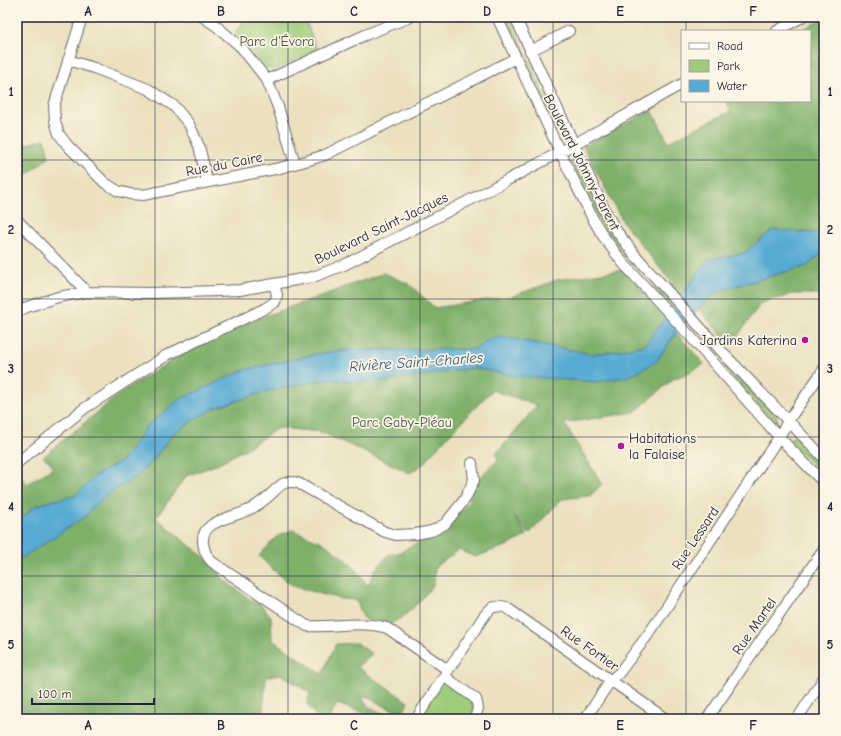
<svg xmlns="http://www.w3.org/2000/svg" width="841" height="736" viewBox="0 0 841 736" font-family="'Comic Neue',sans-serif">
<rect width="100%" height="100%" fill="#fcf5e5"/>
<filter id="ink" filterUnits="userSpaceOnUse"><feTurbulence type="fractalNoise" baseFrequency=".025" numOctaves="2"/><feDisplacementMap in="SourceGraphic" scale="8" xChannelSelector="R" yChannelSelector="G"/><feConvolveMatrix kernelMatrix="1 2 1 2 8 2 1 2 1" color-interpolation-filters="sRGB"/></filter>
<filter id="wash" filterUnits="userSpaceOnUse"><feTurbulence type="fractalNoise" baseFrequency=".012" numOctaves="4" result="noise"/><feDisplacementMap in="SourceGraphic" scale="16" xChannelSelector="R" yChannelSelector="G"/><feGaussianBlur stdDeviation="0.9" result="paint"/><feColorMatrix in="noise" values="0 0 0 0 0 0 0 0 0 0 0 0 0 0 0 0 0 1.4 0 .05"/><feComposite in="paint" operator="in"/></filter>
<g filter="url(#wash)">
<rect width="100%" height="100%" fill="#ebe1bf"/>
<!-- green -->
<path fill="#9fcc7a" stroke="#60775a" d="M 248,17 L 304,17 L 317,50 L 274,70 L 265,67 L 250,48 L 235,32 Z
M 502,17 L 509,17 L 562,133 L 558,134 Z
M 576,161 L 605,222 L 624,249 L 636,263 L 633,266 L 617,247 L 600,222 L 572,163 Z
M 728,365 L 777,417 L 777,421 L 775,422 L 773,421 L 725,368 Z
M 795,436 L 824,466 L 824,476 L 791,442 L 791,438 Z
M 444,676 L 472,697 L 475,719 L 416,719 Z"/>
<!-- forest -->
<path fill="#7fb06a" stroke="#506952" d="M 824,17 L 824,227 L 817,233 L 773,230 L 744,253 L 708,260 L 645,345 L 616,351 L 591,354 L 523,341 L 490,338 L 476,349 L 347,350 L 317,354 L 244,370 L 147,427 L 123,460 L 95,476 L 75,496 L 55,500 L 35,506 L 17,523 L 17,475 L 18,473 L 27,484 L 53,468 L 50,462 L 43,457 L 123,391 L 184,353 L 246,323 L 384,273 L 409,284 L 435,308 L 513,296 L 560,279 L 616,271 L 626,270 L 644,290 L 673,284 L 663,272 L 623,222 L 583,146 L 652,110 L 668,142 L 731,111 L 726,101 L 810,101 L 810,31 L 801,31 Z
M 45,139 L 49,157 L 24,177 L 17,179 L 17,147 Z
M 824,252 L 824,294 L 793,294 L 761,303 L 737,337 L 728,343 L 699,309 L 711,296 L 725,289 L 807,266 Z
M 677,334 L 704,364 L 688,373 L 673,379 L 635,412 L 564,423 L 602,484 L 590,496 L 562,499 L 529,534 L 512,514 L 527,535 L 511,544 L 475,557 L 459,550 L 435,567 L 434,583 L 432,587 L 418,603 L 404,616 L 389,625 L 364,619 L 356,600 L 342,599 L 321,594 L 293,586 L 272,569 L 259,556 L 276,537 L 292,530 L 322,542 L 350,563 L 368,586 L 375,570 L 388,555 L 402,552 L 407,548 L 441,530 L 467,504 L 474,483 L 498,460 L 496,454 L 537,405 L 492,390 L 432,453 L 426,462 L 410,473 L 321,432 L 278,428 L 244,450 L 213,466 L 186,476 L 156,518 L 214,565 L 225,581 L 255,603 L 260,604 L 271,616 L 272,640 L 322,674 L 336,644 L 357,643 L 372,654 L 357,667 L 408,702 L 405,709 C 405,709 399,711 399,711 C 390,710 374,701 367,696 L 362,698 L 369,707 L 393,718 L 393,719 L 374,719 L 372,716 L 337,704 L 328,719 L 318,719 L 307,704 L 310,693 L 281,674 L 266,677 L 263,713 L 265,719 L 17,719 L 17,561 L 86,516 L 93,507 L 114,490 L 136,477 L 151,462 L 173,434 L 195,419 L 215,408 L 268,391 L 328,379 L 356,382 L 387,381 L 473,368 L 516,376 L 656,362 L 671,341 Z"/>
<!-- water -->
<path fill="#57aad3" stroke="#3c6687" d="M 824,227 L 824,252 L 807,266 L 725,289 L 711,296 L 679,329 L 656,362 L 629,376 L 597,382 L 516,376 L 473,368 L 387,381 L 356,382 L 328,379 L 268,391 L 215,408 L 195,419 L 173,434 L 151,462 L 136,477 L 114,490 L 93,507 L 86,516 L 17,561 L 17,523 L 35,506 L 55,500 L 75,496 L 95,476 L 123,460 L 146,427 L 178,400 L 244,370 L 317,354 L 347,350 L 476,349 L 490,338 L 504,337 L 591,354 L 616,351 L 645,345 L 708,260 L 744,253 L 773,230 L 816,233 Z"/>
</g>
<g filter="url(#ink)">
<g fill="none" stroke-linecap="round" stroke-linejoin="round">
<!-- minor casing -->
<g stroke="#686569" stroke-width="12">
<path id="minor" d="M 82,17 L 54,106 L 55,121 L 59,134 L 68,146 L 105,183 L 118,191 L 130,194 L 143,195 L 280,168 L 309,160 L 325,155 L 516,58
M 203,17 L 215,25 L 241,47 L 267,80 L 278,107 L 295,164
M 497,17 L 560,152 L 593,219 L 603,236 L 623,263 L 690,336 L 779,437 L 824,483
M 515,17 L 605,211 L 615,229 L 635,255 L 699,326 L 725,355 L 824,458
M 777,31 L 802,17
M 530,51 L 569,31
M 68,60 L 94,68 L 148,89 L 174,106 L 189,124 L 199,146 L 204,167 L 207,182
M 267,80 L 365,35 L 410,17
M 17,220 L 87,292
M 17,312 L 27,307 L 58,297 L 87,292 L 151,293 L 218,291 L 240,290 L 313,277 L 344,265 L 470,200 L 560,152 L 682,84
M 17,463 L 85,408 L 167,355 L 264,309 L 275,302 L 277,295 L 274,284
M 448,670 L 387,628 C 362,620 333,628 307,626 L 212,562 C 207,557 204,551 203,543 C 200,518 239,518 254,507 C 259,504 264,500 269,496 C 279,487 283,479 298,483 L 385,532 L 396,535 L 416,534 L 432,531 L 445,524 L 465,499 L 474,480 L 472,463
M 444,676 L 476,699 L 478,708 L 475,719
M 416,719 L 484,616 C 492,606 495,605 507,608 L 666,719
M 585,719 L 611,680 L 619,673 L 650,632 L 779,437 L 788,421 L 824,369
M 707,719 L 824,549
M 797,719 L 824,678"/>
</g>
<!-- minor -->
<use href="#minor" stroke="#fff" stroke-width="10"/>
</g>
</g>
<!-- grid -->
<path fill="none" stroke="#22223b" stroke-width="1" stroke-opacity="0.55" d="M 155,17 L 155,719M 288,17 L 288,719M 420,17 L 420,719M 553,17 L 553,719M 686,17 L 686,31M 686,101 L 686,719M 17,160 L 824,160M 17,299 L 824,299M 17,437 L 824,437M 17,576 L 824,576"/>
<!-- markers -->
<g fill="#b5179e" stroke="#fcf5e5" stroke-width="1.5">
<circle cx="805" cy="340" r="4"/>
<circle cx="621" cy="446" r="4"/>
</g>
<g text-anchor="middle" stroke-width="3.5" stroke-linejoin="round" paint-order="stroke">
<!-- park labels -->
<g font-size="14" fill="#48554e" stroke="#fcf5e5">
<text x="277" y="46">Parc d'Évora</text>
<text x="402" y="427">Parc Gaby-Pléau</text>
</g>
<!-- street labels -->
<g font-size="14" fill="#22223b" stroke="#fcf5e5">
<text transform="translate(582 162) rotate(63)" y="5">Boulevard Johnny-Parent</text>
<text transform="translate(224 164) rotate(-11)" y="5">Rue du Caire</text>
<text transform="translate(381 228) rotate(-26)" y="5">Boulevard Saint-Jacques</text>
<text transform="translate(695 538) rotate(-56)" y="5">Rue Lessard</text>
<text transform="translate(754 626) rotate(-55)" y="5">Rue Martel</text>
<text transform="translate(590 648) rotate(35)" y="5">Rue Fortier</text>
</g>
<!-- poi labels -->
<g font-size="14" fill="#22223b" stroke="#fcf5e5" text-anchor="end">
<text x="797" y="345">Jardins Katerina</text>
<text x="629" y="443" text-anchor="start">Habitations<tspan x="629" dy="16">la Falaise</tspan></text>
</g>
<!-- water labels -->
<g font-size="15" font-style="italic" fill="#375878" stroke="#fcf5e5">
<text transform="translate(416 362) rotate(-4)" y="5">Rivière Saint-Charles</text>
</g>
</g>
<!-- margin -->
<rect width="841" height="736" fill="none" stroke="#fcf5e5" stroke-width="44"/>
<!-- legend -->
<rect x="681" y="30" width="130" height="72" fill="#fcf5e5" stroke="#a5a1a1"/>
<rect x="689" y="43" width="20" height="6" fill="#ffffff" stroke="#a5a1a1"/>
<text x="717" y="50" font-size="12" fill="#22223b">Road</text>
<rect x="689" y="60" width="20" height="12" fill="#9fcc7a" stroke="#a5a1a1"/>
<text x="717" y="70" font-size="12" fill="#22223b">Park</text>
<rect x="689" y="80" width="20" height="12" fill="#57aad3" stroke="#a5a1a1"/>
<text x="717" y="90" font-size="12" fill="#22223b">Water</text>
<!-- scale -->
<path d="M32 698v6h122v-6" fill="none" stroke="#22223b" stroke-width="2"/>
<text x="38" y="698" font-size="12" fill="#22223b" stroke="#fcf5e5" stroke-width="3" paint-order="stroke">100 m</text>
<rect x="22" y="22" width="797" height="692" fill="none" stroke="#22223b" stroke-width="1.5"/>
<g font-size="13" text-anchor="middle" font-weight="bold" fill="#22223b">
<text x="88" y="16">A</text>
<text x="221" y="16">B</text>
<text x="354" y="16">C</text>
<text x="487" y="16">D</text>
<text x="620" y="16">E</text>
<text x="753" y="16">F</text>
<text x="11" y="96">1</text>
<text x="830" y="96">1</text>
<text x="11" y="234">2</text>
<text x="830" y="234">2</text>
<text x="11" y="373">3</text>
<text x="830" y="373">3</text>
<text x="11" y="511">4</text>
<text x="830" y="511">4</text>
<text x="11" y="649">5</text>
<text x="830" y="649">5</text>
<text x="88" y="730">A</text>
<text x="221" y="730">B</text>
<text x="354" y="730">C</text>
<text x="487" y="730">D</text>
<text x="620" y="730">E</text>
<text x="753" y="730">F</text>
</g>
</svg>
